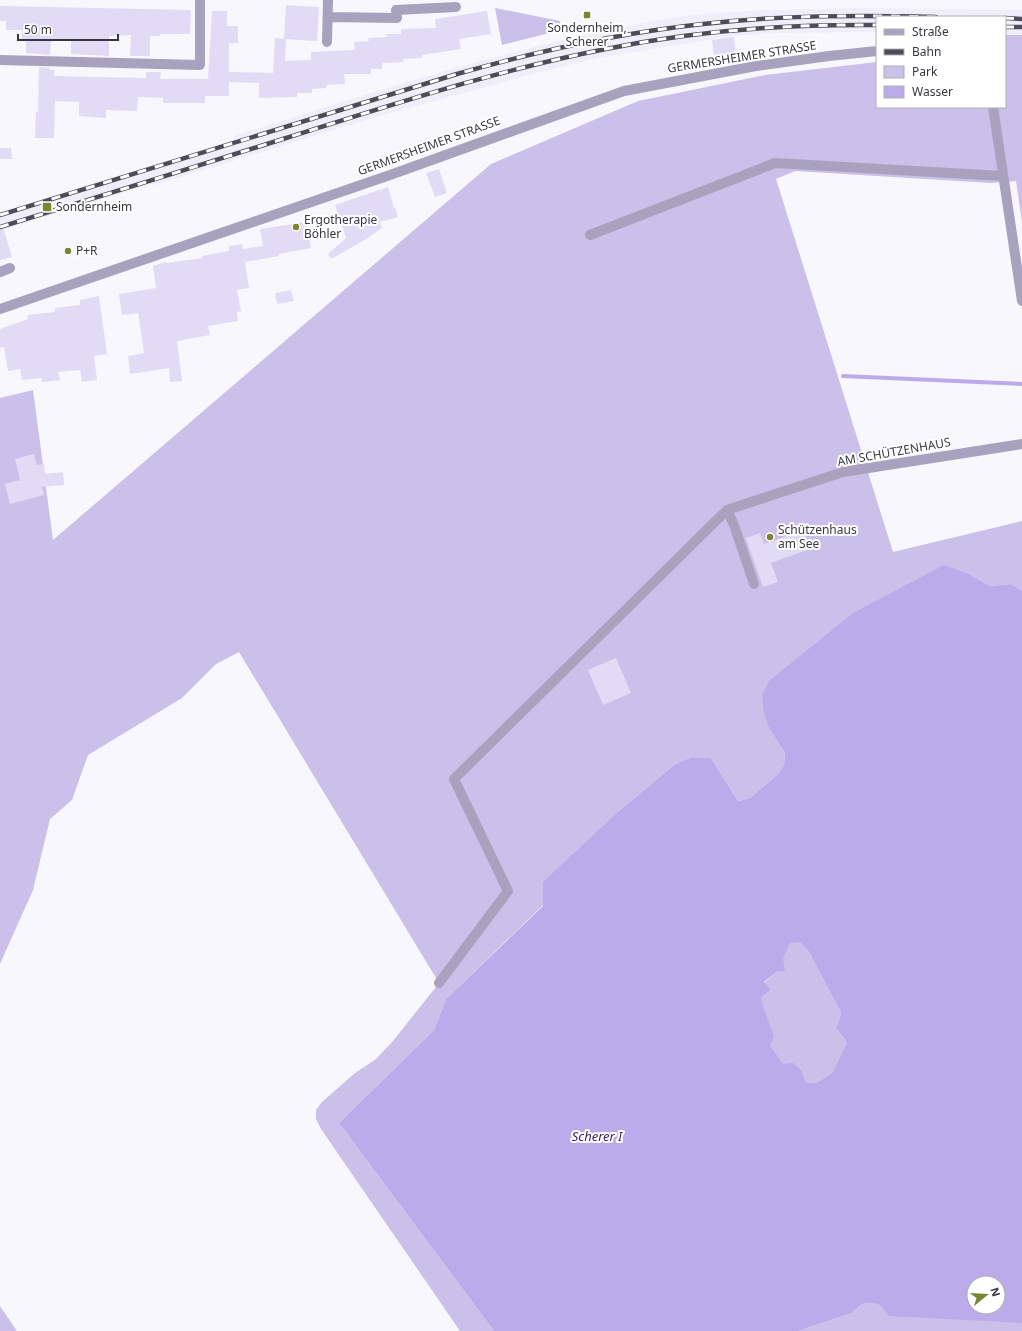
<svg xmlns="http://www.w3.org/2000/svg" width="1022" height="1331" viewBox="0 0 1022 1331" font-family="'Noto Sans',sans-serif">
<rect width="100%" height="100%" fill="#f8f7fd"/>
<!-- built -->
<path fill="#f1eefc" d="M 864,8 L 1022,10 L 1022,35 L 1005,35 L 1005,17 L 877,17 L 877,32 L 779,33 L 735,36 L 602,57 L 533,74 L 373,118 L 155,185 L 151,184 L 0,231 L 0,212 L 233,140 L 234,136 L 367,94 L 465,65 L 526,49 L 598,31 L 689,15 L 765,10 Z"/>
<!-- green -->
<path fill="#cac0ea" d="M 495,8 L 560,21 L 561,30 L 502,45 Z
M 1005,35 L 1022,35 L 1022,222 L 1016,181 L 991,183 L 795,171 L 776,179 L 893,552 L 1022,521 L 1022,591 L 1011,584 L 990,586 L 971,575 L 770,730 L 785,753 L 784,765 L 778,774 L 750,798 L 738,801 L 711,758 L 691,757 L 674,765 L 619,811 L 543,905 L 446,999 L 434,1030 L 339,1123 L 494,1331 L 460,1331 L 321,1129 L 316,1119 L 316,1110 L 322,1102 L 355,1073 L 376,1059 L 393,1041 L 439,983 L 239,652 L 216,664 L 182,698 L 88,755 L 72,800 L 50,819 L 33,890 L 0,964 L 0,398 L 33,390 L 53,540 L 491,164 L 638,101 L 765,75 L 877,62 L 877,107 L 1005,107 Z
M 790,942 L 800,942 L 809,952 L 841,1013 L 836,1028 L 847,1042 L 832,1073 L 816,1083 L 806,1082 L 802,1071 L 783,1065 L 770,1045 L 761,998 L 771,990 L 764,983 L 777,972 Z
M 868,1303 L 877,1304 L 882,1307 L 1022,1323 L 1022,1331 L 798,1331 L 852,1313 L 862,1304 Z
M 0,1306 L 17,1331 L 0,1331 Z"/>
<!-- water -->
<path fill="#bcabeb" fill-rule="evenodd" d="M 944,565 L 971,575 L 990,586 L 1011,584 L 1022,591 L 1022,1323 L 889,1316 L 882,1307 L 877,1304 L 868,1303 L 862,1304 L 852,1313 L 798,1331 L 494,1331 L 339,1123 L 434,1030 L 446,999 L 543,906 L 543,882 L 619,811 L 674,765 L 691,757 L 711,758 L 738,801 L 750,798 L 778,774 L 784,765 L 785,753 L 770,730 L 764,713 L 762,695 L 769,681 L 853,613 ZM 800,942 L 809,952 L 841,1013 L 836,1028 L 847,1042 L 832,1073 L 816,1083 L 806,1082 L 802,1071 L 793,1063 L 783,1064 L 770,1045 L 774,1037 L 763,1006 L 761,998 L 771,990 L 764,982 L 777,972 L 785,971 L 783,959 L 790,943 ZM 974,1283 L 998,1283 L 998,1307 L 974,1307 Z"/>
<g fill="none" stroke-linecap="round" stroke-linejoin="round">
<!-- stream -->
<path stroke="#bcabeb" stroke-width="4" d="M 843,376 L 1022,384"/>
</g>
<!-- building -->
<path fill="#e2dbf6" d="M 286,5 L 319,7 L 317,41 L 284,39 Z
M 0,6 L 191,10 L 190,34 L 160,34 L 160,36 L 150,36 L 150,56 L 130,56 L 131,35 L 109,36 L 109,56 L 71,54 L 71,39 L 51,39 L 50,55 L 26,53 L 26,40 L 22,40 L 22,30 L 6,30 L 6,21 L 0,21 Z
M 212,11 L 227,11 L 227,26 L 238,26 L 238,43 L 229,43 L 229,72 L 273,73 L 275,38 L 286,39 L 285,61 L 311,60 L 311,52 L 355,50 L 354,42 L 369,41 L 368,38 L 387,37 L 386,34 L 401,34 L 401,29 L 436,28 L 435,19 L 487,11 L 491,34 L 459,39 L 461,49 L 422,55 L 422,58 L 403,59 L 404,62 L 382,63 L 382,69 L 371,69 L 371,74 L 344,74 L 345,84 L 326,85 L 326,88 L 312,89 L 312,93 L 297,93 L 297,97 L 259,98 L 259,83 L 229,82 L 229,96 L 205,96 L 205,103 L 163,103 L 163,98 L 138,97 L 137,111 L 106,110 L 106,118 L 79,116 L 79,102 L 55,101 L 54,138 L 35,138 L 36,112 L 38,112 L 39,67 L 50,68 L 50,70 L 54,70 L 54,76 L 146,78 L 146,72 L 161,72 L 160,79 L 208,79 Z
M 734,37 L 736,54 L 714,56 L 712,40 Z
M 0,148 L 11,148 L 12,159 L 0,159 Z
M 439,169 L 447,193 L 435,197 L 426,173 Z
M 388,187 L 394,208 L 395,207 L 398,217 L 380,222 L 382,228 L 368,238 L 331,259 L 328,254 L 346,238 L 335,205 Z
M 306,222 L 311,248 L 279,254 L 279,256 L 245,262 L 249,288 L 237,290 L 241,311 L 237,312 L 238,321 L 208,326 L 210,335 L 177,341 L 182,381 L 170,382 L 169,368 L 130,374 L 128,356 L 144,353 L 138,313 L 122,315 L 119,294 L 156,288 L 153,266 L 166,262 L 166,263 L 203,258 L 202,256 L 229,251 L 229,246 L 242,244 L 243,249 L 263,246 L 260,229 Z
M 0,227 L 3,227 L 12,257 L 0,260 Z
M 291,290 L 294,301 L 277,304 L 275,293 Z
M 99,296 L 107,354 L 94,356 L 97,380 L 82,382 L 80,370 L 58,372 L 60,380 L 42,382 L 42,378 L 22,380 L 20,369 L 8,371 L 4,347 L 0,348 L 0,329 L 28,319 L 27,315 L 55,312 L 55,308 L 80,305 L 80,300 Z
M 34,454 L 37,465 L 44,464 L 45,474 L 63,472 L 64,485 L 42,487 L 44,495 L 10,504 L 5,484 L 20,480 L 15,459 Z
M 804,530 L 810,549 L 771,563 L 778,582 L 763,587 L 746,538 L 760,533 L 764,544 Z
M 616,658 L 631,693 L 603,705 L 588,670 Z"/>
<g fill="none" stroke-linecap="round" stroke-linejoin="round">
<!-- minor -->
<path stroke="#a9a2bf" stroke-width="10" d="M 328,17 L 397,18 L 396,10 L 456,7
M 327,42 L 328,0
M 0,60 L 200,65 L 200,0
M 993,107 L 1022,301
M 590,235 L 775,163 L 1003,176
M 0,272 L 10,268
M 0,309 L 390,175 L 624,91 L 756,66 L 829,56 L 877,51
M 727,510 L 734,525 L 754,584
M 439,983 L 508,891 L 454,779 L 727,510 L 843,472 L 1022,444"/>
<!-- rail casing -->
<g stroke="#4e4c56" stroke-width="4.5">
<path id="rail" d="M 1005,18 L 1022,19
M 1005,27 L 1022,27
M 0,215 L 457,74 C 538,51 619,33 703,24 C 780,15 858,15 936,17
M 0,227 C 95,198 191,168 286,138 C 392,105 497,70 606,49 C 695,31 786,24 877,25"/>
</g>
<!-- rail -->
<use href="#rail" stroke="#fff" stroke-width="3" stroke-dasharray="9" stroke-linecap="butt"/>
</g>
<!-- markers -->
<g fill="#7b8633" stroke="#fff" stroke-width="1.5">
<rect x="583" y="11" width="8" height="8" rx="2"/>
<rect x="42" y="202" width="10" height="10" rx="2"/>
<circle cx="296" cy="227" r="4"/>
<circle cx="68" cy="251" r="4"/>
<circle cx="770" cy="537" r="4"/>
</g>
<g text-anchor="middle" stroke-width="4" stroke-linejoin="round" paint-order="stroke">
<!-- poi labels -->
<g font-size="12" fill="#383640" stroke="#fff" text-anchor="start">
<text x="587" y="32" text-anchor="middle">Sondernheim,<tspan x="587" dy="14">Scherer</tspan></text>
<text x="56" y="211">Sondernheim</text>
<text x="304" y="224">Ergotherapie<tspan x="304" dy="14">Böhler</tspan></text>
<text x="76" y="255">P+R</text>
<text x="778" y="534">Schützenhaus<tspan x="778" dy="14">am See</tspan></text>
</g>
<!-- street labels -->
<g font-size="12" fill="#383640" stroke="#fff">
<text transform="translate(742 57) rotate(-9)" y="4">GERMERSHEIMER STRASSE</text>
<text transform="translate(429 146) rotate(-20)" y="4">GERMERSHEIMER STRASSE</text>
<text transform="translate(894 452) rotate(-10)" y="4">AM SCHÜTZENHAUS</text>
</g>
<!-- water labels -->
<g font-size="13" font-style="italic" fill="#381b65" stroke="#fff">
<text x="597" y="1141">Scherer I</text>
</g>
</g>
<!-- legend -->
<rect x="876" y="16" width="130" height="92" fill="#ffffff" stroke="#afafb3"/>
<rect x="884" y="29" width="20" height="6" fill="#a9a2bf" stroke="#afafb3"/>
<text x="912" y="36" font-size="12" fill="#383640">Straße</text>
<rect x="884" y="49" width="20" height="6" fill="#4e4c56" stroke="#afafb3"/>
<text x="912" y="56" font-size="12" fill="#383640">Bahn</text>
<rect x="884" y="66" width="20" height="12" fill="#cac0ea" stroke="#afafb3"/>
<text x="912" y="76" font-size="12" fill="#383640">Park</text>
<rect x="884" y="86" width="20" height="12" fill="#bcabeb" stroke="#afafb3"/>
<text x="912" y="96" font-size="12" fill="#383640">Wasser</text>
<!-- north arrow -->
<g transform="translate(986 1295) rotate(72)"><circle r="19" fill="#ffffff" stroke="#afafb3"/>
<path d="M0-3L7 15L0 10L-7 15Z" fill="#7b8633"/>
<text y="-6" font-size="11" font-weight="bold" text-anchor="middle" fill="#383640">N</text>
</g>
<!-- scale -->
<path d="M18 34v6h100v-6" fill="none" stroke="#383640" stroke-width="2"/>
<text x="24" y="34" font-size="12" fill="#383640" stroke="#ffffff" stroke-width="3" paint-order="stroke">50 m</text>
</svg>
